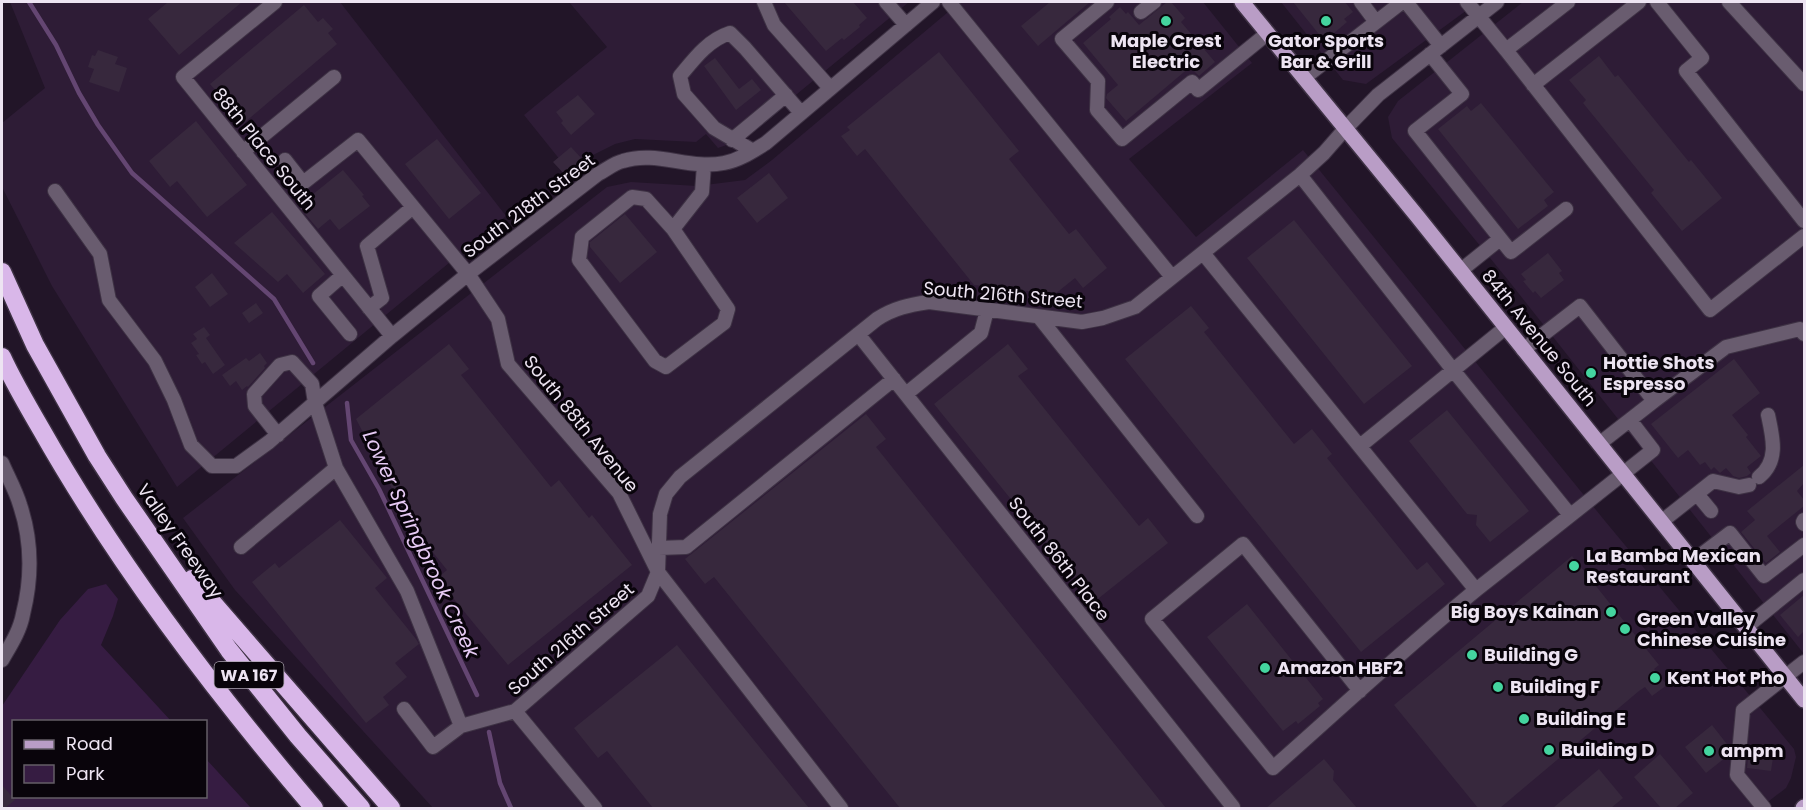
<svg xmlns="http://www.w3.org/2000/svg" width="1806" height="810" viewBox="0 0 1806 810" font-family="Poppins,sans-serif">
<rect width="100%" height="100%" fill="#221528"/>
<!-- built -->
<path fill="#2e1c36" d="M 10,2 L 340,2 L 506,216 L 177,487 L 52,286 L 2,187 L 2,123 L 45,88 Z
M 569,2 L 909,2 L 741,140 L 718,148 L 706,134 L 696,142 L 635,139 L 615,144 L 591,156 L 569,171 L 524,115 L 607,47 Z
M 960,2 L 1203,2 L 1252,63 L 1129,159 L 1196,237 L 1303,150 L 1605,521 L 1794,749 L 1796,757 L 1791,778 L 1786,788 L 1760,808 L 433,808 L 235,590 L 183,518 L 607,187 L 631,182 L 697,186 L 745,180 L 772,160 Z
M 1281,2 L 1478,2 L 1366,84 L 1343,80 Z
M 1523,2 L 1804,2 L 1804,654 L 1508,280 L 1392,138 L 1388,117 L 1398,101 Z"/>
<!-- green -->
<path fill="#361c42" d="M 106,584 L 118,599 L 113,616 L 101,645 L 171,721 L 14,722 L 14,796 L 206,796 L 206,759 L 251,808 L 2,808 L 2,706 L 60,620 L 88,589 Z"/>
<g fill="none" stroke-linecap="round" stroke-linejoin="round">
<!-- stream -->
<path stroke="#644672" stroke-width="4.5" d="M 29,2 L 56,45 L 79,93 L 98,125 L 132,173 L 274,299 L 313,363
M 347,403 L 351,440 L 379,489 L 477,695
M 489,732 L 500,783 L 511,808"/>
</g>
<!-- building -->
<path fill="#37283d" d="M 168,2 L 242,2 L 179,55 L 148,19 Z
M 784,2 L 853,2 L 867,18 L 859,25 L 860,27 L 844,40 L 842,38 L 826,51 Z
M 1050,2 L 1090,2 L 1038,46 L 1021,26 Z
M 1167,2 L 1171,2 L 1185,18 L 1181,22 L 1215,62 L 1199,76 L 1190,67 L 1126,121 L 1106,98 L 1107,94 L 1118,85 L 1083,43 L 1111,19 L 1109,17 L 1120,7 L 1126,14 L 1128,12 L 1139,25 Z
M 1293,2 L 1345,2 L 1353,12 L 1344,19 L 1347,22 L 1333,34 L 1330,31 L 1322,38 Z
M 304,5 L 318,22 L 323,18 L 333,29 L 328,33 L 337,44 L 244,123 L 210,84 Z
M 98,50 L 118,57 L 115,64 L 127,68 L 119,92 L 89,82 L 94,69 L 88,67 L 92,55 L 95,56 Z
M 939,52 L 1019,151 L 1009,159 L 1069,234 L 1076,229 L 1107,268 L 1083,288 L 1075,278 L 1055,294 L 974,285 L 865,149 L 857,156 L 841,136 L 850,130 L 847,127 Z
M 1599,56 L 1615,77 L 1618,75 L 1689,162 L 1691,160 L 1722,198 L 1682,231 L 1651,193 L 1654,190 L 1583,103 L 1586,100 L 1569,80 Z
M 715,58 L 739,89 L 752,79 L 761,90 L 736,110 L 704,66 Z
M 578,95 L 595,114 L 571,135 L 561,123 L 563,121 L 556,112 Z
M 1481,103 L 1554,192 L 1544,200 L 1548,206 L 1518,229 L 1438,129 L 1467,106 L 1471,111 Z
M 196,121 L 247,185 L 207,217 L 177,181 L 170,187 L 149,161 Z
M 437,139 L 481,193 L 449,219 L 405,164 Z
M 571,147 L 583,160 L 565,175 L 553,162 Z
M 343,170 L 364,195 L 362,196 L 370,206 L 339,230 L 330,219 L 318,229 L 300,208 L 314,197 L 312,195 Z
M 769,173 L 788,198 L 757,223 L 737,198 Z
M 272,212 L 325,274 L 303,293 L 287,274 L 278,282 L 234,243 Z
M 625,214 L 657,252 L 620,283 L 590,247 L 590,242 Z
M 1294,220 L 1412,366 L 1364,404 L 1247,258 Z
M 1548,253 L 1562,271 L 1559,273 L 1564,280 L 1541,298 L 1535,291 L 1533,293 L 1523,281 L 1526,280 L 1521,274 Z
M 212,273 L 228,294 L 210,307 L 195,287 Z
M 256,303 L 263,313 L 249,323 L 242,313 Z
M 1191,306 L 1209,328 L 1204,332 L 1294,444 L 1312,429 L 1332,454 L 1327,458 L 1417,570 L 1427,562 L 1445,584 L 1361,652 L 1125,359 Z
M 204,327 L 210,335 L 206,338 L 225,365 L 213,374 L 205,362 L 202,364 L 196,355 L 199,354 L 191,343 L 197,339 L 193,334 Z
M 449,344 L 469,369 L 461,375 L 551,487 L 559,480 L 589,518 L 592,515 L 632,565 L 508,665 L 453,598 L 441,575 L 447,570 L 411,525 L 356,419 Z
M 1008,344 L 1028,369 L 1018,376 L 1139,526 L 1148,518 L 1168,543 L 1094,602 L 934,404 Z
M 260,353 L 267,363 L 264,366 L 265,368 L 248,387 L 247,386 L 242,390 L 236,381 L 230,386 L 222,375 L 246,358 L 249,361 Z
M 1734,359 L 1760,393 L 1732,415 L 1748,435 L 1746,437 L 1761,456 L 1747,467 L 1751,473 L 1747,476 L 1739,478 L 1733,476 L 1726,468 L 1720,473 L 1714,467 L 1711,470 L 1705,462 L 1700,465 L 1688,450 L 1678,458 L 1651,424 Z
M 1447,410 L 1529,511 L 1490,542 L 1476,525 L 1477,515 L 1467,514 L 1409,441 Z
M 866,414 L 886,439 L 876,447 L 1166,808 L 900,808 L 714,577 L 705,584 L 685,559 Z
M 1804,465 L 1804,483 L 1797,491 L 1804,500 L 1804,506 L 1767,536 L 1780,552 L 1766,563 L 1741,532 L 1755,520 L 1747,511 Z
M 340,520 L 387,578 L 375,588 L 416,639 L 419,644 L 395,663 L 407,677 L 383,697 L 389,705 L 366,723 L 252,582 L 275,563 L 279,568 Z
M 1572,556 L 1659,665 L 1654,669 L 1667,685 L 1652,696 L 1645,687 L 1639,691 L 1500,808 L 1478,808 L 1394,705 Z
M 1804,595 L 1804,631 L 1798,637 L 1780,615 Z
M 1247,604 L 1323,699 L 1318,703 L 1320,706 L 1298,724 L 1296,721 L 1283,731 L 1207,637 Z
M 677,645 L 809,808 L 653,808 L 607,751 L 598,758 L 574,728 Z
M 1712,725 L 1730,748 L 1730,754 L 1706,773 L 1685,747 Z
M 1749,747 L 1774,751 L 1771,771 L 1747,768 Z
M 1660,754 L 1693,793 L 1675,808 L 1661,808 L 1634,777 Z
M 1324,759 L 1334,771 L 1333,780 L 1357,808 L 1266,808 Z
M 1599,769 L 1623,798 L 1611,808 L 1553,808 Z
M 2,785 L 15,800 L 5,808 L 2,808 Z"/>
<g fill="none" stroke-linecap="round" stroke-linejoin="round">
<!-- minor casing -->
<g stroke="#3e3244" stroke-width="16">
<path id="minor" d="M 275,2 L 183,77 L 392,336
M 764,2 L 774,25 L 830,88
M 886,2 L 906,25
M 949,2 L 1172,277
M 1107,2 L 1062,39 L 1098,81 L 1097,110 L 1122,139 L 1192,82 L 1198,90 L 1268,33
M 1361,2 L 1376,22
M 1406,2 L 1441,46
M 1467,2 L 1506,50 L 1568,2
M 1657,2 L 1702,58 L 1686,71 L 1804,221
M 1729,2 L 1804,84
M 1141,12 L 1154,2
M 1506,50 L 1710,310 L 1804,236
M 1430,54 L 1462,94 L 1415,131 L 1511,252 L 1566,209
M 1304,78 L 1402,2
M 1533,85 L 1639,2
M 732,140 L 786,95
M 753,151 L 714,128 L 684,94 L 680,76 C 694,59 708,40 730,33 L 745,48 L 801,113
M 243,152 L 334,77
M 285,160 L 303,183 L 358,140 L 468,274 L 498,319 L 508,364 L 619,493 L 658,572 L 841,808
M 1300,175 L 1453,370 L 1570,515
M 55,191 L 100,254 L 109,300 L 155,361 L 174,400 L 191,445 L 212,466 L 236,466 L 269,442 L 392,336 L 468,274 L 598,174 C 606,170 614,163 623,161 C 656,150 690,170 724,163 C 740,160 753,151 766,143 L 933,2
M 673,229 L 646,199 L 632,197 L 582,237 L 579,260 L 655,361 L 666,367 L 724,323 L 728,309 L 673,229 L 702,192 L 704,165
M 1203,253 L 1476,590 L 1653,450 L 1630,420
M 1460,271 L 1500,239
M 343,275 L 319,296 L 350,334
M 369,308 L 382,298 L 367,246 L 413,207
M 1039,317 L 1197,516
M 858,334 L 1233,807 L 1231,808
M 1523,350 L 1580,306 L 1654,401 L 1726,347 L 1800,329 L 1804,334
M 906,394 L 981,333 L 987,310
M 278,435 L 255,406 L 254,394 L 280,365 L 292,362 L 312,384 L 315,403 L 336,468 L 407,591 L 461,726 L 515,711 L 648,596 L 658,572 L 660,514 L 666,494 L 680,477 L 877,319 C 894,308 909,305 929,302 L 1082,322 L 1103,318 L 1135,307 L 1300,175 L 1324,153 L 1345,129 L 1378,95 L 1497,2
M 1599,444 L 1654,401
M 1360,446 L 1505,328
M 2,463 C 8,477 16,491 20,505 C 32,541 32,578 23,614 C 20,631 10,646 2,660
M 1759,477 C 1779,461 1773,438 1768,415
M 1697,494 L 1711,511
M 1804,520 L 1803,522 L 1804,524
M 1661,522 L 1713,481 L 1739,487 L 1749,485
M 241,547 L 336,468
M 659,548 L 686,547 L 894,379
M 1693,561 L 1730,533 L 1764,576 L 1804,545
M 1746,627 L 1804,580
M 1360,691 L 1243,544 L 1152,619 L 1273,768 C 1341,708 1406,647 1476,590
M 404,709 L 433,747 L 461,726
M 515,711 L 595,808
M 1764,808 L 1737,775 L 1743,710 L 1804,662"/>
</g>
<!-- major casing -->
<g stroke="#3e3244" stroke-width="18">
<path id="major" d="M 1242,2 L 1417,216 L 1804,700
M 1803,808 L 1804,807"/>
</g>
<!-- highway casing -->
<g stroke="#3e3244" stroke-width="21">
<path id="highway" d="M 2,272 L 35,345 L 97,456 L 124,498 L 229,650 L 298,736 L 361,808
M 2,357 C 13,381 27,405 41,429 C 118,565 213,690 314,808
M 192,579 L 391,808"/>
</g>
<!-- minor -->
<use href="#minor" stroke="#695c6f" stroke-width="14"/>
<!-- major -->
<use href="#major" stroke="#b99dc6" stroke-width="15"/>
<!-- highway -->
<use href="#highway" stroke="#d9b7e9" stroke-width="18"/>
</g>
<!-- markers -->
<g fill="#44d49f" stroke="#09040b" stroke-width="2">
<circle cx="1166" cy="21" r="6"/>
<circle cx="1326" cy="21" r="6"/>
<circle cx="1591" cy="373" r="6"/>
<circle cx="1574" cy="566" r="6"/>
<circle cx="1611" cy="612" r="6"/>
<circle cx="1625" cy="629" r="6"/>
<circle cx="1472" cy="655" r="6"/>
<circle cx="1265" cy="668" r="6"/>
<circle cx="1655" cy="678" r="6"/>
<circle cx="1498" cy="687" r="6"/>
<circle cx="1524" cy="719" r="6"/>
<circle cx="1549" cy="750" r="6"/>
<circle cx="1709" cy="751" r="6"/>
</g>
<g text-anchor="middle" stroke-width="6" stroke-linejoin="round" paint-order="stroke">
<!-- shield labels -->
<rect fill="#09040b" stroke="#a9a1ad" stroke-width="1.5" x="214.5" y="662" width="69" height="26" rx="4.5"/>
<g font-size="16" font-weight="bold" fill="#ede4f2">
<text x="249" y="681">WA 167</text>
</g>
<!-- poi labels -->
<g font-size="18" font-weight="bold" fill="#ede4f2" stroke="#09040b" text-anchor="start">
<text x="1166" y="47" text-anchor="middle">Maple Crest<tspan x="1166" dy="21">Electric</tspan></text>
<text x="1326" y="47" text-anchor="middle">Gator Sports<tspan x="1326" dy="21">Bar &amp; Grill</tspan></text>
<text x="1603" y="369">Hottie Shots<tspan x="1603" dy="21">Espresso</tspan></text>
<text x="1586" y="562">La Bamba Mexican<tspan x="1586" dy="21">Restaurant</tspan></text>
<text x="1599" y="618" text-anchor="end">Big Boys Kainan</text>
<text x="1637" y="625">Green Valley<tspan x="1637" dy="21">Chinese Cuisine</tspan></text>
<text x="1484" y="661">Building G</text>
<text x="1277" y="674">Amazon HBF2</text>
<text x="1667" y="684">Kent Hot Pho</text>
<text x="1510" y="693">Building F</text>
<text x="1536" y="725">Building E</text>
<text x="1561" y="756">Building D</text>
<text x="1721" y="757">ampm</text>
</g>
<!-- street labels -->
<g font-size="18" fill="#ede4f2" stroke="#09040b">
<text transform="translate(264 149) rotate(51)" y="6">88th Place South</text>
<text transform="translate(529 206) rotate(-37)" y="6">South 218th Street</text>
<text transform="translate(1003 295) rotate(5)" y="6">South 216th Street</text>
<text transform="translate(1539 338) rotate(51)" y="6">84th Avenue South</text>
<text transform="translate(581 424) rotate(51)" y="6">South 88th Avenue</text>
<text transform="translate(180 541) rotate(55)" y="6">Valley Freeway</text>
<text transform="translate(1059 559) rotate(52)" y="6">South 86th Place</text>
<text transform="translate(571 639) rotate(-41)" y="6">South 216th Street</text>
</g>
<!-- water labels -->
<g font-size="20" font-style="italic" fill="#e7cbf5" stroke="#09040b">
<text transform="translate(421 544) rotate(65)" y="7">Lower Springbrook Creek</text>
</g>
</g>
<!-- border -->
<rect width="1806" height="810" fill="none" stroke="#ede4f2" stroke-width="6"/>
<!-- legend -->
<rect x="12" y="720" width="195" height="78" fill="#09040b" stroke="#645e67" stroke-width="1.5"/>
<rect x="24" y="740" width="30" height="9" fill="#b99dc6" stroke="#645e67" stroke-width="1.5"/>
<text x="66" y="750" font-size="18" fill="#ede4f2">Road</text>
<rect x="24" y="765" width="30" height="18" fill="#361c42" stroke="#645e67" stroke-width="1.5"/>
<text x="66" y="780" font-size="18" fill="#ede4f2">Park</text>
</svg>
